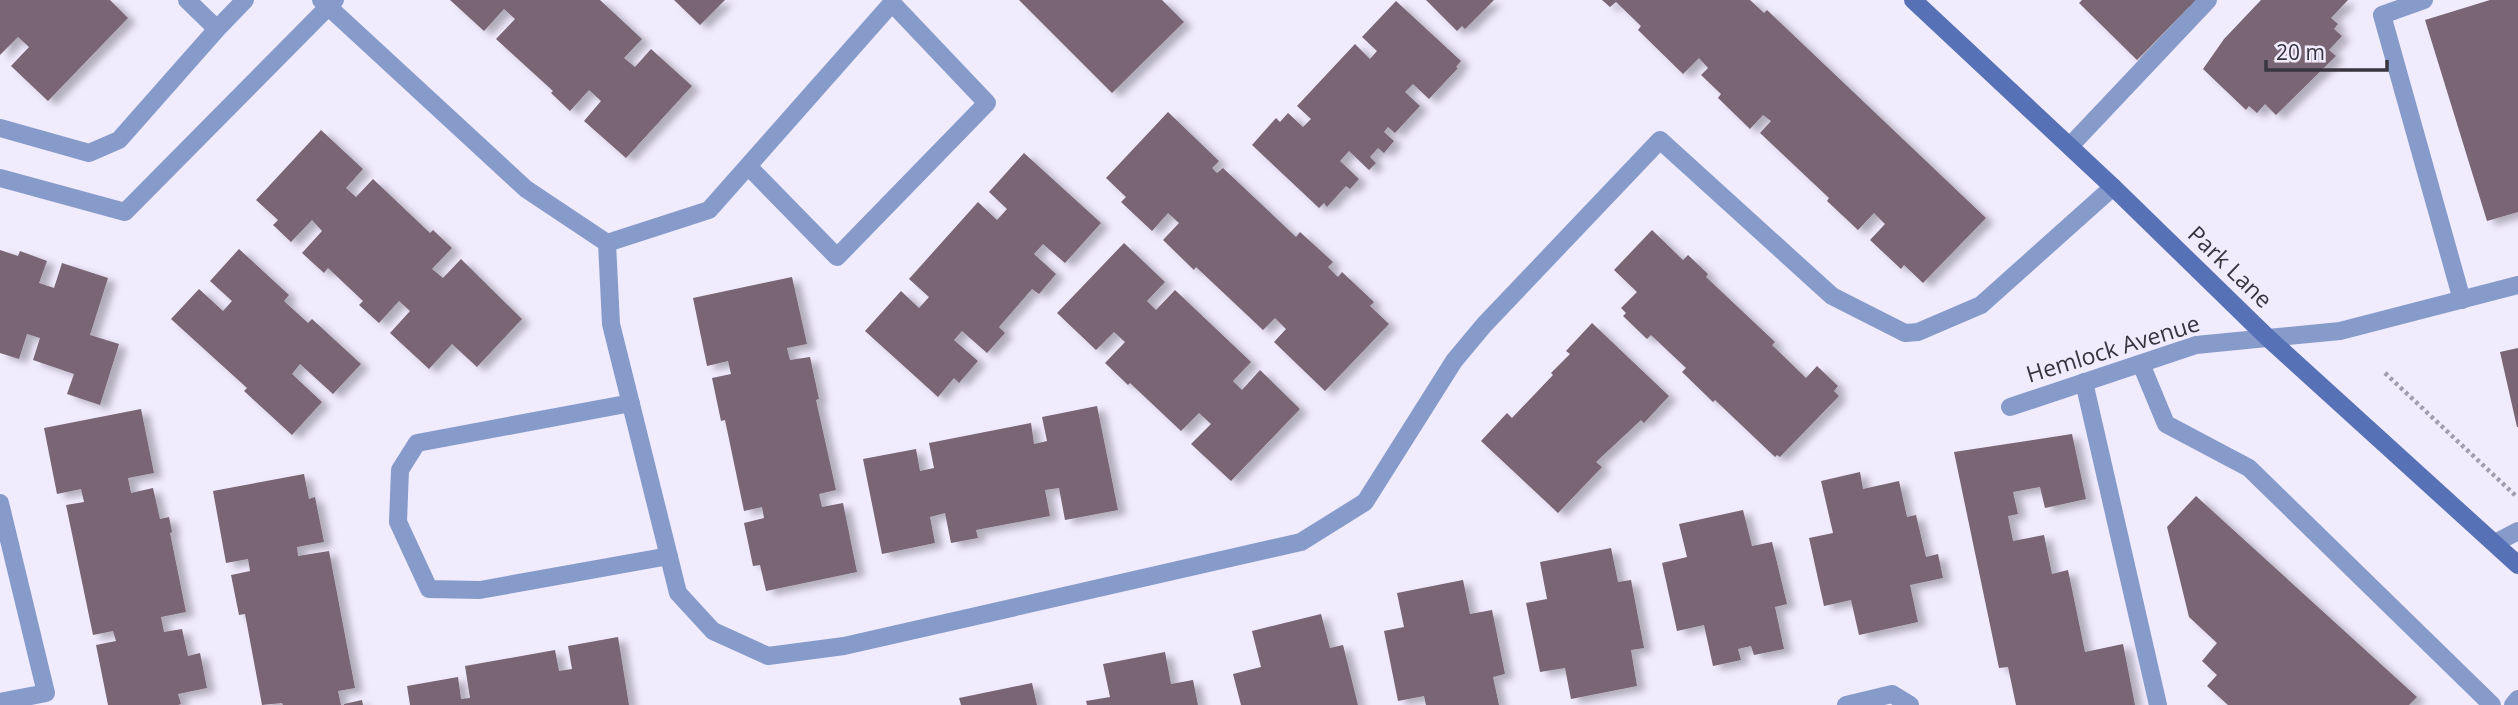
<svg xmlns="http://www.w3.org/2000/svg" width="2518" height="705" viewBox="0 0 2518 705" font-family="'Open Sans',sans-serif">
<defs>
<filter id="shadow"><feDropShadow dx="8" dy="4.5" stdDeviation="3.5" flood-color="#0004"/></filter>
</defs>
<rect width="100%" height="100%" fill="#f1ebfe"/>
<!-- building -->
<path fill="#796573" filter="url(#shadow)" d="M 0,0 L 110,0 L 128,18 L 48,101 L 11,66 L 29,47 L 18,37 L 0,55 Z
M 450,0 L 600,0 L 642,39 L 624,58 L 635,67 L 651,49 L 692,86 L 626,158 L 584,121 L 601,101 L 589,90 L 570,111 L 551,93 L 553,91 L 496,39 L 515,19 L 504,9 L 484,31 Z
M 674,0 L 725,0 L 700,25 Z
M 1019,0 L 1162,0 L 1184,22 L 1112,93 Z
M 1426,0 L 1494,0 L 1465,29 L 1462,26 L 1457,31 Z
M 1602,0 L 1750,0 L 1764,13 L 1767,10 L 1986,218 L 1923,283 L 1904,265 L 1901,269 L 1870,240 L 1885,224 L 1874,213 L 1858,230 L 1827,201 L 1829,198 L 1760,133 L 1771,121 L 1763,115 L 1750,129 L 1718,98 L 1721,94 L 1701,75 L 1708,68 L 1699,58 L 1683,74 L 1638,30 L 1641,26 L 1616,2 L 1610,7 Z
M 2082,0 L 2199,0 L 2190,9 L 2189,7 L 2137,60 L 2079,3 Z
M 2261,0 L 2348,0 L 2331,18 L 2338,24 L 2334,29 L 2342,36 L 2329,50 L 2336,56 L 2276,115 L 2265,104 L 2257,113 L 2249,106 L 2246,110 L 2203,69 L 2224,39 Z
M 2490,0 L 2518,0 L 2518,212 L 2487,221 L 2425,20 Z
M 1396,1 L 1461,61 L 1456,67 L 1458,68 L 1429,99 L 1413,84 L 1405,92 L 1420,106 L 1395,133 L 1388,127 L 1384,132 L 1394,141 L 1384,153 L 1378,148 L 1370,157 L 1376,163 L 1369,170 L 1349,151 L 1340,161 L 1359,179 L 1350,189 L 1346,186 L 1327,207 L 1324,203 L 1319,208 L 1252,145 L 1276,118 L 1280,122 L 1288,113 L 1303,127 L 1311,119 L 1297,106 L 1355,44 L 1370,59 L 1377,51 L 1362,37 Z
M 1168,112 L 1219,161 L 1212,168 L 1217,173 L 1223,168 L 1296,237 L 1300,232 L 1333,262 L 1328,267 L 1338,277 L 1342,272 L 1374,302 L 1370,306 L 1389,324 L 1325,391 L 1274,342 L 1286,329 L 1275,318 L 1263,330 L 1196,267 L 1194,270 L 1163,240 L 1179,223 L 1168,213 L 1152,231 L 1121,202 L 1126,197 L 1106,178 Z
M 321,130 L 363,169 L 346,188 L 356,197 L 373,179 L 430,233 L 433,230 L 452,248 L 432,269 L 443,278 L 461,259 L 522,319 L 477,367 L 452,344 L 429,369 L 390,333 L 410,311 L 399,301 L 379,323 L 359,305 L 363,301 L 328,268 L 324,273 L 302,253 L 322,231 L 312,220 L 291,242 L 273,225 L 278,220 L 256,200 Z
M 1024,153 L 1101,223 L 1065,263 L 1043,244 L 1034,254 L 1056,274 L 1039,294 L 1032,289 L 999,327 L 1005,333 L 987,353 L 962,331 L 954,340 L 978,361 L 959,383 L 954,378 L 938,397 L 865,331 L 901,291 L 919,308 L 929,297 L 909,279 L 978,202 L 997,220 L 1007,209 L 989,192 Z
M 1652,230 L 1683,260 L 1688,255 L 1708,274 L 1706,277 L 1775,342 L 1772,345 L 1806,378 L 1817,366 L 1838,386 L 1834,391 L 1839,396 L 1780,457 L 1777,455 L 1775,457 L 1715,400 L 1713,402 L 1682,372 L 1686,368 L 1651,335 L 1647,339 L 1623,316 L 1626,313 L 1621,308 L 1637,292 L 1614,270 Z
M 1124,243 L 1165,282 L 1147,301 L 1156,310 L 1175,290 L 1251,362 L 1233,381 L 1242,390 L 1260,370 L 1300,409 L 1231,481 L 1191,444 L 1211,424 L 1199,413 L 1181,431 L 1130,383 L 1128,385 L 1105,363 L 1125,342 L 1114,332 L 1096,350 L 1057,313 Z
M 239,249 L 289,295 L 284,301 L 308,323 L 312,319 L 361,364 L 333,394 L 300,364 L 292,374 L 322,402 L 292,435 L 244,391 L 247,388 L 171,319 L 199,289 L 223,311 L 232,301 L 210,281 Z
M 0,250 L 18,256 L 20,251 L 47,261 L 39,283 L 54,288 L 62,263 L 108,278 L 90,335 L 119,344 L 100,405 L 67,394 L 74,374 L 33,360 L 40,338 L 27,334 L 19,359 L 0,353 Z
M 792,277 L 807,344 L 787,348 L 790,360 L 810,357 L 819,399 L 816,400 L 836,490 L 819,494 L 822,507 L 843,503 L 857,572 L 766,591 L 760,565 L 753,566 L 744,523 L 764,518 L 762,507 L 744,511 L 725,420 L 721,421 L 712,378 L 731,374 L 728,361 L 707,366 L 693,298 Z
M 1592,323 L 1669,396 L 1644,423 L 1641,420 L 1596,462 L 1602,467 L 1558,513 L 1481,441 L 1507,413 L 1512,418 L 1553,375 L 1551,373 L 1570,354 L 1566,351 Z
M 2518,348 L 2518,427 L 2517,427 L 2500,352 Z
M 1097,406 L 1118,510 L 1065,520 L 1059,488 L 1045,490 L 1050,516 L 976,530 L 978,538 L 951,543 L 945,513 L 930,517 L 935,543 L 882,554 L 863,459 L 916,449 L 920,471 L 934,468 L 929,443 L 1031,423 L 1034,444 L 1047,441 L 1042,417 Z
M 141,409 L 154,473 L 128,478 L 131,493 L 153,488 L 160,519 L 169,517 L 172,532 L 170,533 L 186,612 L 161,617 L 164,632 L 182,629 L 188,656 L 200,653 L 207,688 L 178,694 L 181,704 L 178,705 L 108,705 L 96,645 L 116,641 L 113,631 L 93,635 L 66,505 L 84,502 L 81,489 L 57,494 L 44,428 Z
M 2072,434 L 2086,499 L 2045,508 L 2040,487 L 2013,492 L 2018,514 L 2008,516 L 2013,541 L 2044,535 L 2052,574 L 2068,570 L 2085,652 L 2123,644 L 2135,705 L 2016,705 L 2008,667 L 1999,668 L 1954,452 Z
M 1860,472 L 1863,489 L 1899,481 L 1907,517 L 1916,515 L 1926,557 L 1938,554 L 1943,578 L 1910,585 L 1918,622 L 1859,635 L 1851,600 L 1824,606 L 1809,538 L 1833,533 L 1821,481 Z
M 304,474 L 309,499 L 315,497 L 324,542 L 297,547 L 298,556 L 329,551 L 355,688 L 338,691 L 341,705 L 283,705 L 282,703 L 262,705 L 245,614 L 239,615 L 231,575 L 250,571 L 248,559 L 226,563 L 213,491 Z
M 2196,496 L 2417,697 L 2409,705 L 2228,705 L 2207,686 L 2217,675 L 2202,661 L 2217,643 L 2189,617 L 2167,527 Z
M 1743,510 L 1752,546 L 1772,542 L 1787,604 L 1775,607 L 1784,649 L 1754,655 L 1751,646 L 1738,649 L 1741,660 L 1713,666 L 1704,625 L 1677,631 L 1662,563 L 1687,557 L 1679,524 Z
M 1611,548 L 1618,582 L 1631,580 L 1644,648 L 1631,650 L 1637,686 L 1571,699 L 1565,668 L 1540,672 L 1526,603 L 1547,599 L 1540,562 Z
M 1463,580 L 1470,614 L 1492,610 L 1505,674 L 1493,677 L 1499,705 L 1426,705 L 1424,696 L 1398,701 L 1384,631 L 1404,627 L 1397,593 Z
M 1321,614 L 1330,648 L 1343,645 L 1358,705 L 1241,705 L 1233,674 L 1261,667 L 1252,631 Z
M 618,637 L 629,705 L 410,705 L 407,686 L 458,677 L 461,699 L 470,698 L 465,666 L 555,650 L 559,671 L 572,669 L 568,646 Z
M 1165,652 L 1171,684 L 1193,680 L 1198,705 L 1087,705 L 1086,701 L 1110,697 L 1103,664 Z
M 1032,683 L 1037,705 L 961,705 L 959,698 Z
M 362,700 L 363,705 L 344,705 L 344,704 Z"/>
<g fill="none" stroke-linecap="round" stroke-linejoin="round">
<!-- path -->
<path stroke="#a29dac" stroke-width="4.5" stroke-dasharray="3.5 3.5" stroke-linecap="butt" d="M 2385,373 L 2517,497"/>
<!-- service -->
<path stroke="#879bcb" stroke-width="18" d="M 187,0 L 217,29
M 321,0 L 526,189 L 607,243
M 2424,0 L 2382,15 L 2462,300
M 0,128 L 89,153 L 119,140 L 217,29 L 245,0
M 2070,146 L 2208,0
M 748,166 L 837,257 L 987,103 L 892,3 L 709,210 L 607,243 L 611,324 L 678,593 L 713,631 L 768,656 L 844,646 L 1301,542 L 1365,502 L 1454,361 L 1484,325 L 1660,140 L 1832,296 L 1905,333 L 1918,332 L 1981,305 L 2113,187
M 0,178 L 125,212 L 335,0
M 2141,364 L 2166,424 L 2249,468 L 2492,705
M 2084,382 L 2158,705
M 631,403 L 417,443 L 400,470 L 398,522 L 429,589 L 480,590 L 669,556
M 0,503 L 46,693 L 0,702
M 2495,543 L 2518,531
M 1846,705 L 1892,694 L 1910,705
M 2513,705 L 2518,699"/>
<!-- minor -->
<path stroke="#879bcb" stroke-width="18" d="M 2010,407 L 2196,345 L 2340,331 L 2518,285"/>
<!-- secondary -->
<path stroke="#5771b6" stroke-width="18" d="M 1913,0 L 2113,187 L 2267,337 L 2518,565"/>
</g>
<g text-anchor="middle" stroke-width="7" stroke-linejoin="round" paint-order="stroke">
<!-- street labels -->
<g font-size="23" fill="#38353e" stroke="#f1ebfe">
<text transform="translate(2230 267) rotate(44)" y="8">Park Lane</text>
<text transform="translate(2113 349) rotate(-17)" y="8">Hemlock Avenue</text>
</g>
</g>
<!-- scale -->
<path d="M2266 60v10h121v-10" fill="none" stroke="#38353e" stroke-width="3.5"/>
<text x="2276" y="60" font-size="21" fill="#38353e" stroke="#f1ebfe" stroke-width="5" paint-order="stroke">20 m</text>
</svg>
